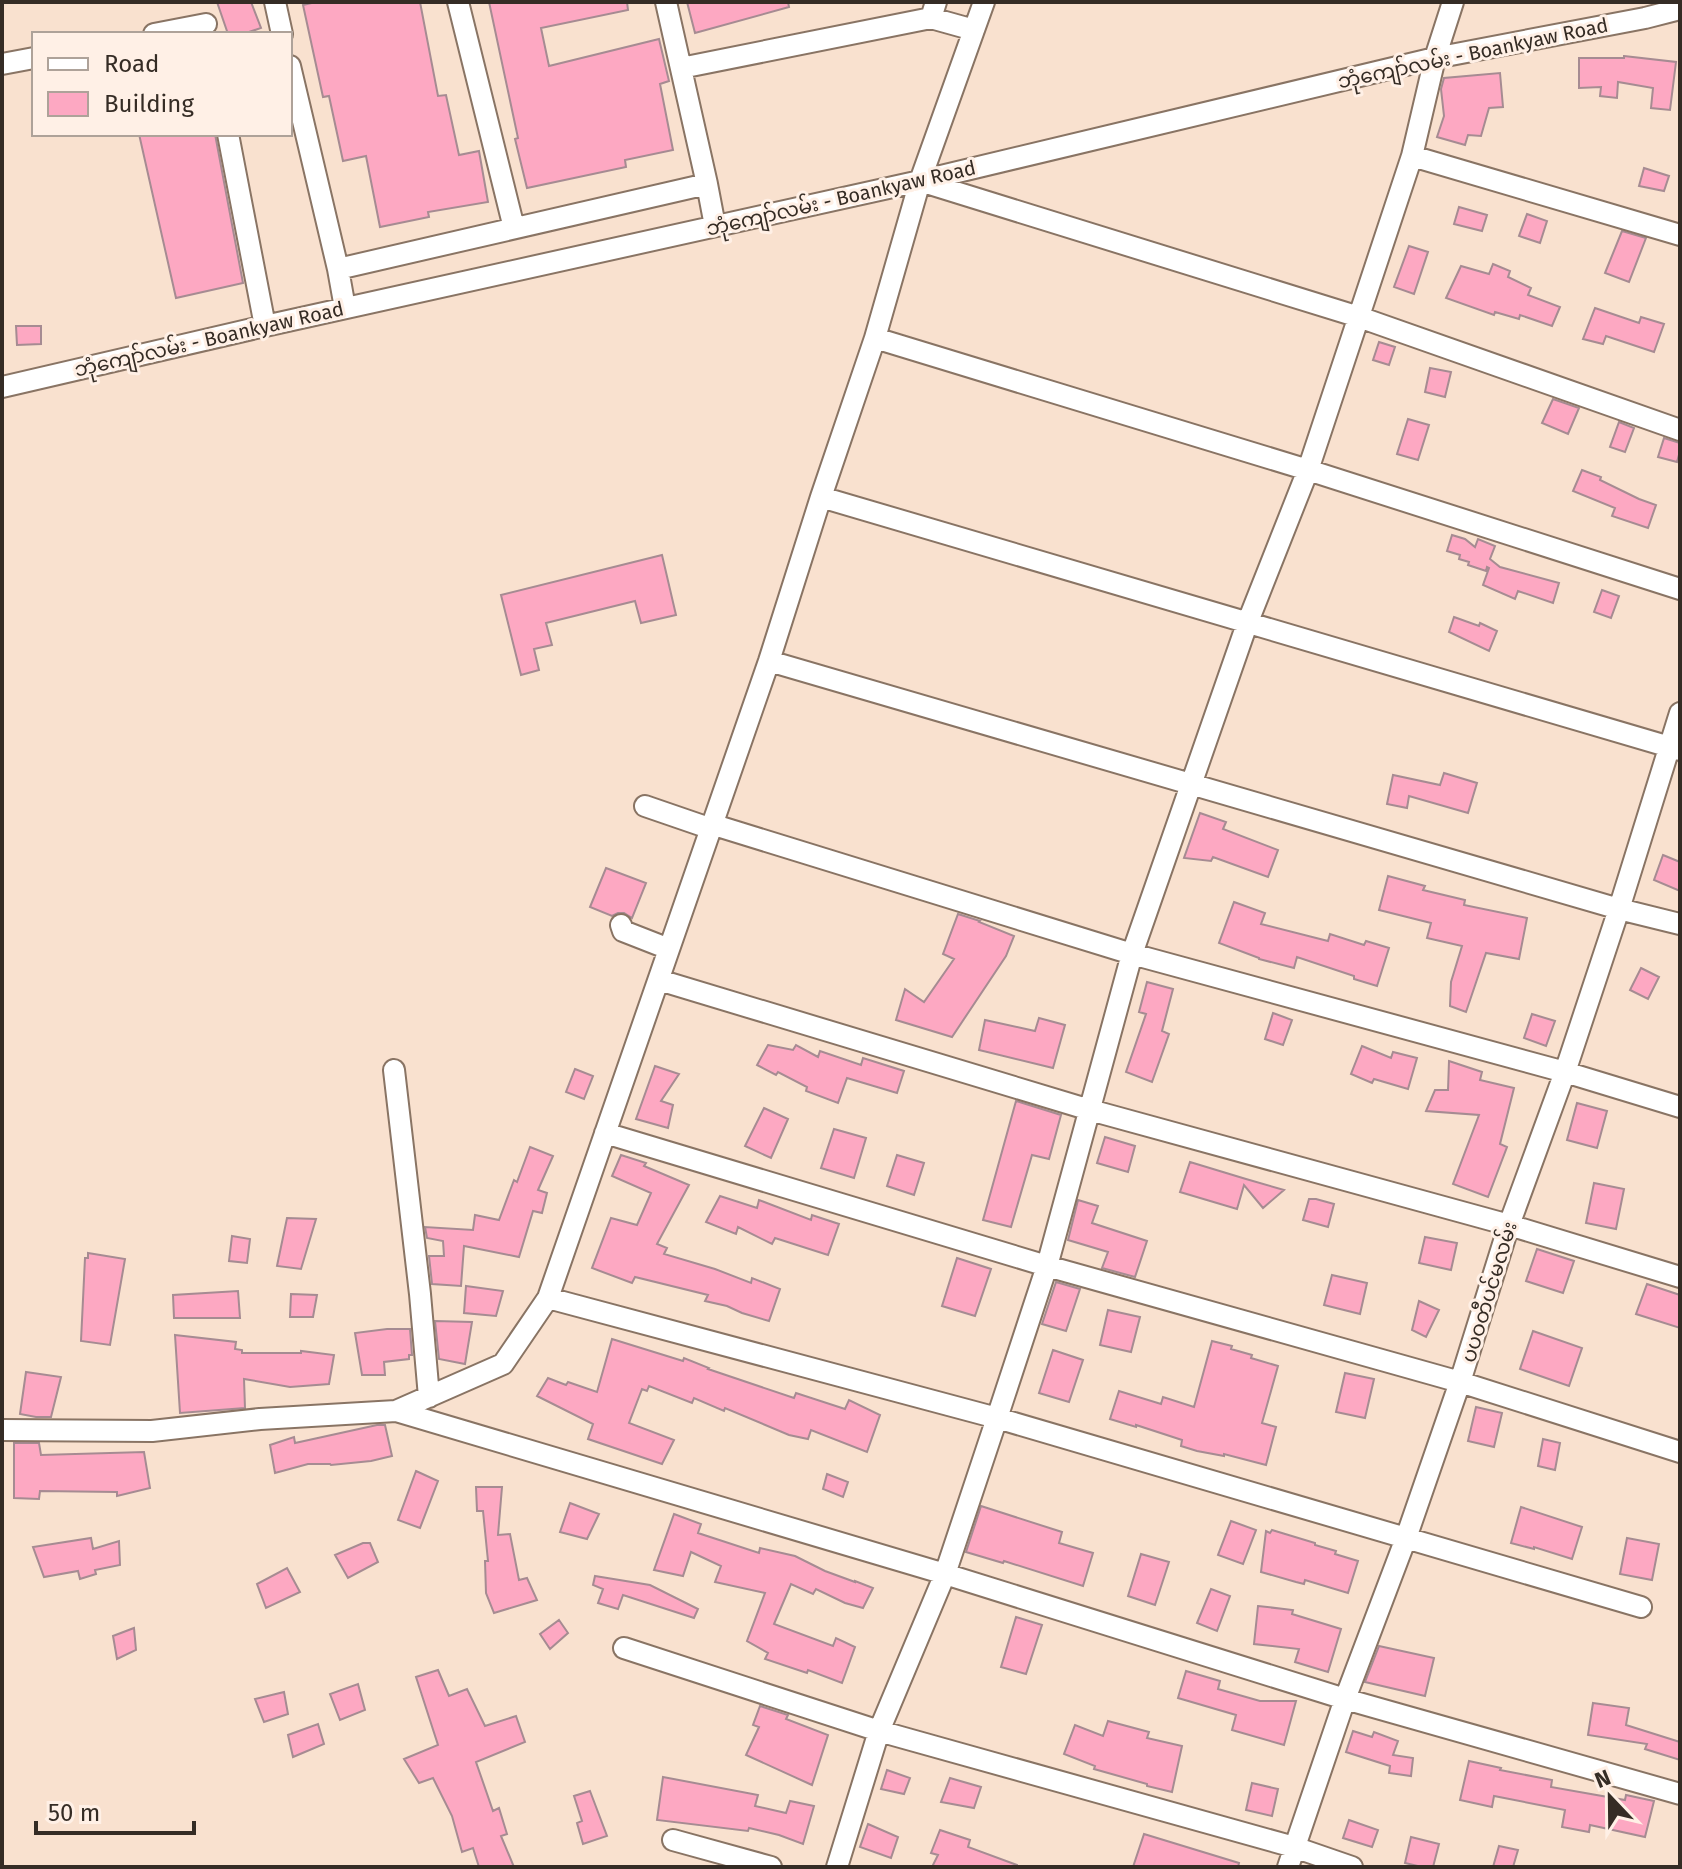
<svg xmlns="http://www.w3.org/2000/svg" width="1682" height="1869" viewBox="0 0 1682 1869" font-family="'Fira Sans','Noto Sans Myanmar',sans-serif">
<rect width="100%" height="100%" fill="#f9e1cf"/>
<!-- building -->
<path fill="#fda8c2" stroke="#a68b92" stroke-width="2" d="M 217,2 L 251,2 L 261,28 L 243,34 L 228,34 Z
M 316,2 L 420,2 L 438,96 L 446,95 L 459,155 L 479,151 L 488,202 L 428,212 L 429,217 L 380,227 L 366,156 L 343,161 L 329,96 L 323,97 L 303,5 Z
M 489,2 L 627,2 L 628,10 L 541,28 L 549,66 L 659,39 L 669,81 L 660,84 L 673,150 L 625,160 L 626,167 L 527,188 L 515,139 L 518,138 Z
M 687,2 L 788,2 L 789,7 L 695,33 Z
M 1624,56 L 1676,62 L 1670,110 L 1651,108 L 1653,88 L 1618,82 L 1617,98 L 1600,96 L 1601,87 L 1579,88 L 1579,58 L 1624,58 Z
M 1500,73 L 1503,107 L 1489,108 L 1481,136 L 1468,135 L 1465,145 L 1437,137 L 1444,116 L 1441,89 L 1444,78 Z
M 139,134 L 215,134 L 243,283 L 176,298 Z
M 1644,168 L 1669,176 L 1664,191 L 1639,186 Z
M 1459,207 L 1487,215 L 1482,231 L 1454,224 Z
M 1527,214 L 1547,221 L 1540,243 L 1519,236 Z
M 1622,231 L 1646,238 L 1629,282 L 1605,273 Z
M 1409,246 L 1428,252 L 1414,294 L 1394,287 Z
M 1493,264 L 1510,271 L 1508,277 L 1531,288 L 1528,295 L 1560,307 L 1552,326 L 1520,315 L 1519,319 L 1495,312 L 1494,315 L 1446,298 L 1461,266 L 1489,274 Z
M 1595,308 L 1639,323 L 1641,317 L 1664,324 L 1654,352 L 1606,336 L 1603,344 L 1583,339 Z
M 16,326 L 41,326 L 41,344 L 17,345 Z
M 1379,342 L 1395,347 L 1389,365 L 1373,360 Z
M 1430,368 L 1451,372 L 1445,397 L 1425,392 Z
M 1553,399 L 1579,408 L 1568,434 L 1542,423 Z
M 1408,419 L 1429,425 L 1418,460 L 1397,454 Z
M 1619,422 L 1634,428 L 1625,452 L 1610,447 Z
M 1664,438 L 1680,443 L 1680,451 L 1677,462 L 1658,457 Z
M 1582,470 L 1601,477 L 1600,480 L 1639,499 L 1656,505 L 1648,528 L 1612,516 L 1615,508 L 1573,491 Z
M 1452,535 L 1465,539 L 1475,547 L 1478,539 L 1495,546 L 1490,559 L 1500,567 L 1559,583 L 1553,603 L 1518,591 L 1515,599 L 1483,585 L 1489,568 L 1487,567 L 1486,571 L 1468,565 L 1469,562 L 1459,559 L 1460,555 L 1447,551 Z
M 662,555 L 676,615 L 641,623 L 635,601 L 546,623 L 552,645 L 534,649 L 539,670 L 521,675 L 501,595 Z
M 1602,590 L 1619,596 L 1611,618 L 1594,612 Z
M 1454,617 L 1479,626 L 1480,623 L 1497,631 L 1489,651 L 1449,632 Z
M 1444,773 L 1477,783 L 1468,813 L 1409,796 L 1407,808 L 1387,804 L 1393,775 L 1440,785 Z
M 1200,813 L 1226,822 L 1223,829 L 1278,850 L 1268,877 L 1213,857 L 1211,861 L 1184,858 Z
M 1663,855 L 1680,862 L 1680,891 L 1654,880 Z
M 606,868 L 646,883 L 632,918 L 624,913 L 618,913 L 612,916 L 590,907 Z
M 1388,876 L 1425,886 L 1423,890 L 1465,900 L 1464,905 L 1527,918 L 1519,959 L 1486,953 L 1466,1012 L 1450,1006 L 1451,982 L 1462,946 L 1427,938 L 1431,923 L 1379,910 Z
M 1234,902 L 1265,913 L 1261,924 L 1328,941 L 1330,934 L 1364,945 L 1366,941 L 1389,948 L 1377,986 L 1354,979 L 1354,976 L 1297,957 L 1294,968 L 1259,959 L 1259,958 L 1219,943 Z
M 958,914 L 980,921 L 979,922 L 1014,936 L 1006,956 L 952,1037 L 896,1020 L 905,989 L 924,1002 L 954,959 L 943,954 Z
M 1641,968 L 1659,977 L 1648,999 L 1630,990 Z
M 1147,982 L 1173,989 L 1162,1031 L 1169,1034 L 1152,1082 L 1126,1072 L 1146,1014 L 1139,1012 Z
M 1273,1013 L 1292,1020 L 1283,1045 L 1265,1039 Z
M 1532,1014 L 1555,1021 L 1546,1046 L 1524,1038 Z
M 1039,1018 L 1065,1025 L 1053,1068 L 979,1050 L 985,1020 L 1035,1031 Z
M 768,1045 L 793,1050 L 796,1045 L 818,1057 L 820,1051 L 861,1065 L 863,1058 L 904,1071 L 897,1093 L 847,1078 L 838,1103 L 806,1091 L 807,1087 L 778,1072 L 776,1075 L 757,1065 Z
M 1362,1046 L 1391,1058 L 1393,1052 L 1417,1058 L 1408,1089 L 1374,1079 L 1372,1083 L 1351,1074 Z
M 1449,1061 L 1482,1072 L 1480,1080 L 1514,1088 L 1500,1144 L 1507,1147 L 1488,1197 L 1453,1184 L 1479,1115 L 1426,1111 L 1435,1090 L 1448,1090 Z
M 655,1066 L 679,1074 L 661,1101 L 673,1105 L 668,1128 L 636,1119 Z
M 575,1069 L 593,1076 L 584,1099 L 566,1092 Z
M 1016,1101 L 1061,1115 L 1049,1159 L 1032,1155 L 1011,1227 L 983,1220 Z
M 1577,1103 L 1607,1111 L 1597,1148 L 1567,1140 Z
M 764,1108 L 788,1119 L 771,1158 L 745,1146 Z
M 834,1129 L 866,1138 L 854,1178 L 821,1168 Z
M 1105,1137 L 1135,1146 L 1128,1172 L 1097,1163 Z
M 530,1147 L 553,1156 L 538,1190 L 547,1193 L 542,1213 L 533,1211 L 519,1257 L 464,1246 L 461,1286 L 432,1284 L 429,1256 L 444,1256 L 443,1241 L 427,1238 L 425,1227 L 473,1230 L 475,1215 L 499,1220 L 514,1180 L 517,1182 Z
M 621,1155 L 646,1163 L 644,1166 L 689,1185 L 657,1244 L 667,1248 L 664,1254 L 715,1269 L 751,1283 L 752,1278 L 780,1289 L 769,1321 L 742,1313 L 727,1306 L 705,1301 L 708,1295 L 635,1277 L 632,1283 L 592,1268 L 611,1218 L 637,1225 L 651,1193 L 612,1176 Z
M 897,1155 L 924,1163 L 914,1195 L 887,1186 Z
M 1190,1162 L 1246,1179 L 1284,1190 L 1263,1208 L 1244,1185 L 1237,1209 L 1180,1192 Z
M 1594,1183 L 1624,1189 L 1616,1229 L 1586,1223 Z
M 720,1196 L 757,1208 L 759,1200 L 811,1220 L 812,1215 L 839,1224 L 828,1255 L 775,1238 L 772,1244 L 738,1227 L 736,1234 L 706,1222 Z
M 1309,1199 L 1316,1199 L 1334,1204 L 1328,1227 L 1303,1220 Z
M 1078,1200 L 1098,1206 L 1092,1223 L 1147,1241 L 1135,1277 L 1102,1268 L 1108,1252 L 1068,1240 Z
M 287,1218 L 316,1219 L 301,1269 L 277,1266 Z
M 232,1236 L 250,1239 L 247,1263 L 229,1261 Z
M 1425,1237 L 1457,1243 L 1451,1270 L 1419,1263 Z
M 1537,1249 L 1574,1261 L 1563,1293 L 1526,1281 Z
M 88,1253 L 125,1259 L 110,1345 L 81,1341 L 85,1258 L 88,1258 Z
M 957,1258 L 991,1269 L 975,1316 L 942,1306 Z
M 1332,1275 L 1367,1283 L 1360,1314 L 1324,1305 Z
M 1056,1282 L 1080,1289 L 1066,1331 L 1042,1324 Z
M 1647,1284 L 1680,1295 L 1680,1328 L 1636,1314 Z
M 466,1286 L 503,1291 L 496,1316 L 464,1313 Z
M 238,1291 L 240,1318 L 174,1318 L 173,1295 Z
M 291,1294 L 317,1295 L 313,1317 L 290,1317 Z
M 1419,1301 L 1439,1310 L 1426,1337 L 1412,1330 Z
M 1108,1310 L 1140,1317 L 1131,1352 L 1100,1345 Z
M 435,1321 L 472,1322 L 465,1364 L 439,1359 Z
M 387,1329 L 410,1329 L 412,1355 L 409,1355 L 409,1359 L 384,1362 L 385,1375 L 362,1375 L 355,1333 Z
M 1533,1331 L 1582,1348 L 1569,1386 L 1520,1369 Z
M 175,1335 L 236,1342 L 235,1349 L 242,1350 L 242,1353 L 301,1353 L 301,1351 L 334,1355 L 329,1384 L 290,1387 L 244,1379 L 245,1408 L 180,1413 Z
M 612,1339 L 683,1361 L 684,1358 L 709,1368 L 708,1369 L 794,1398 L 796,1393 L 845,1409 L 849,1400 L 880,1415 L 867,1452 L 811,1430 L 808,1439 L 789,1435 L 725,1408 L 724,1411 L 694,1398 L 692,1403 L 649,1386 L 647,1391 L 642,1389 L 629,1423 L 674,1440 L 662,1464 L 588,1439 L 593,1424 L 537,1396 L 548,1378 L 566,1385 L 568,1382 L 597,1392 Z
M 1212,1341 L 1232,1346 L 1231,1349 L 1252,1355 L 1251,1358 L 1278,1366 L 1262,1423 L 1276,1427 L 1266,1465 L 1224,1454 L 1224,1456 L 1197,1451 L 1181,1446 L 1182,1440 L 1136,1425 L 1136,1427 L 1110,1419 L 1119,1391 L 1161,1404 L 1163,1397 L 1194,1407 Z
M 1053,1350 L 1083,1360 L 1069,1402 L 1039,1393 Z
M 26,1372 L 61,1377 L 51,1417 L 36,1417 L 20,1414 Z
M 1345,1373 L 1374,1379 L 1365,1418 L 1336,1412 Z
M 1476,1407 L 1502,1413 L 1494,1447 L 1468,1441 Z
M 377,1425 L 385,1425 L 392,1456 L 371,1461 L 331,1465 L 330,1464 L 308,1464 L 275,1473 L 270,1445 L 294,1437 L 295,1443 Z
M 1543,1439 L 1560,1443 L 1555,1470 L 1538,1466 Z
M 14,1443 L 39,1443 L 41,1455 L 144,1452 L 150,1488 L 117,1496 L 117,1492 L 40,1491 L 39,1499 L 14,1498 Z
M 416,1471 L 438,1481 L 420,1528 L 398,1520 Z
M 827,1474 L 848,1482 L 843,1497 L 823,1489 Z
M 476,1487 L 502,1487 L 498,1535 L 510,1534 L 519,1580 L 527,1578 L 537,1600 L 494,1613 L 486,1593 L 485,1561 L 488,1561 L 483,1511 L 477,1511 Z
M 570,1503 L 599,1514 L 587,1539 L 560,1532 Z
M 981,1506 L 1062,1532 L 1059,1543 L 1093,1553 L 1083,1586 L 1004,1561 L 1003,1563 L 966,1552 Z
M 1521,1507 L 1582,1527 L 1572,1559 L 1534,1547 L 1534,1549 L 1511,1543 Z
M 674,1514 L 701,1524 L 698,1533 L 759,1553 L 760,1548 L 795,1556 L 825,1571 L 855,1582 L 855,1581 L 873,1588 L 863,1608 L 845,1603 L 816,1589 L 813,1594 L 791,1584 L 774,1624 L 833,1646 L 836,1638 L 855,1647 L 842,1683 L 808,1670 L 807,1673 L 765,1659 L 768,1653 L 747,1641 L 765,1593 L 715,1582 L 721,1566 L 691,1552 L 683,1576 L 654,1570 Z
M 1231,1521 L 1256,1530 L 1243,1564 L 1218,1555 Z
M 1272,1530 L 1315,1543 L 1315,1545 L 1336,1551 L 1335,1554 L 1358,1561 L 1348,1593 L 1305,1580 L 1304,1584 L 1296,1582 L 1261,1572 L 1266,1531 L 1270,1533 Z
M 91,1538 L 93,1549 L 119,1541 L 120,1565 L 95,1570 L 96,1574 L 80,1579 L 78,1571 L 44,1577 L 33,1547 Z
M 1627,1538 L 1659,1544 L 1652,1580 L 1620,1574 Z
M 363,1543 L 370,1543 L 378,1562 L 348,1578 L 335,1555 Z
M 1141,1554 L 1169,1562 L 1155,1605 L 1128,1596 Z
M 287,1568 L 300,1592 L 266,1608 L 257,1584 Z
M 595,1576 L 650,1585 L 698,1609 L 694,1618 L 623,1595 L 618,1609 L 598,1603 L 603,1589 L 593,1585 Z
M 1211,1589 L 1230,1596 L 1217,1631 L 1197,1623 Z
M 1258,1606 L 1293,1610 L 1292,1614 L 1341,1629 L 1328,1672 L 1295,1662 L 1299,1649 L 1254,1644 Z
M 1016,1617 L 1042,1625 L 1026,1674 L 1001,1667 Z
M 559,1620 L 568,1633 L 550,1649 L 540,1634 Z
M 134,1628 L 136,1650 L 117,1659 L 113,1636 Z
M 1379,1646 L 1434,1658 L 1425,1696 L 1365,1682 Z
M 438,1670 L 449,1696 L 467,1689 L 485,1726 L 516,1716 L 525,1742 L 476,1762 L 493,1811 L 499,1808 L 507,1834 L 501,1836 L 514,1867 L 479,1867 L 473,1848 L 462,1852 L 452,1816 L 433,1778 L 419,1783 L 404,1759 L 438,1745 L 416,1677 Z
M 1186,1671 L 1220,1681 L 1218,1689 L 1260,1701 L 1296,1701 L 1284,1745 L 1232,1730 L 1236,1715 L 1178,1698 Z
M 358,1684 L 365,1710 L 340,1720 L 330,1694 Z
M 284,1692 L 288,1714 L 264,1722 L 255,1699 Z
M 1593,1703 L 1629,1708 L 1626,1725 L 1680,1742 L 1680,1760 L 1645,1749 L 1647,1744 L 1588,1735 Z
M 760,1706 L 788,1715 L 786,1719 L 828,1735 L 812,1785 L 746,1755 L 759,1727 L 753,1725 Z
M 1108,1721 L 1149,1732 L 1147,1738 L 1182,1746 L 1172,1792 L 1147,1786 L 1147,1784 L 1094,1769 L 1095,1766 L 1064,1754 L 1075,1725 L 1103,1736 Z
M 318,1724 L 324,1744 L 293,1757 L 288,1735 Z
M 1353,1731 L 1372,1737 L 1374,1732 L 1398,1741 L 1393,1755 L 1413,1758 L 1411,1776 L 1389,1773 L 1390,1766 L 1346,1752 Z
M 1469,1761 L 1501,1768 L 1500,1770 L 1552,1780 L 1551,1787 L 1625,1800 L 1626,1795 L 1654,1801 L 1645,1837 L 1590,1825 L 1589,1832 L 1562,1827 L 1565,1810 L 1494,1796 L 1492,1807 L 1460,1800 Z
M 887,1770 L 910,1778 L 904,1794 L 881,1789 Z
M 663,1777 L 758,1795 L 755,1806 L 786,1813 L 790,1801 L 814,1806 L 803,1844 L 779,1835 L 749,1828 L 748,1831 L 657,1820 Z
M 950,1778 L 981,1787 L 974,1808 L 941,1802 Z
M 1252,1783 L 1278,1789 L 1272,1816 L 1246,1810 Z
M 590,1791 L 607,1836 L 583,1844 L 577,1823 L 582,1821 L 574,1796 Z
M 1349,1820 L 1378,1830 L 1372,1847 L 1343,1838 Z
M 868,1824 L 898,1837 L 891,1858 L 860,1847 Z
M 940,1830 L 970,1840 L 968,1847 L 1017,1865 L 1017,1867 L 932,1867 L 938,1855 L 931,1853 Z
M 1144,1834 L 1239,1863 L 1238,1867 L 1133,1867 Z
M 1411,1837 L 1439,1844 L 1433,1867 L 1422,1867 L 1405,1863 Z
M 1499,1846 L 1518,1850 L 1513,1867 L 1493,1867 Z"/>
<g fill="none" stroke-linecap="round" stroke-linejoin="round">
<!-- minor casing -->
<g stroke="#897464" stroke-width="24">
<path id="minor" d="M 275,2 L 282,34
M 458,2 L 514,228
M 931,18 L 974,30
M 154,34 L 206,24
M 2,64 L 34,58
M 290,66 L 338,269 L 345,308
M 681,68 L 931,18 L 936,2
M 228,134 L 265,326
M 1412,156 L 1680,235
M 920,181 L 1359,317 L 1680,430
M 707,184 L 715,226
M 338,269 L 707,184 L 666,2
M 875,338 L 1308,470 L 1680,589
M 2,387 L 265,326 L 920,181 L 1435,58 L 1645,18 L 1680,9
M 821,497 L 1680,750
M 769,661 L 1619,909 L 1680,924
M 645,806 L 709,828
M 711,824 L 1132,954 L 1565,1072 L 1680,1107
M 621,925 L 623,931 L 669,949
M 659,980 L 1090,1110 L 1509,1225 L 1680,1277
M 394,1070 L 420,1294 L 429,1397
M 605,1133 L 1047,1266 L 1460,1382 L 1680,1452
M 548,1298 L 997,1418 L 1641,1607
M 396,1411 L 945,1574 L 1345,1699 L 1680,1794
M 2,1430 L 152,1431 L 260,1419 L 396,1411 L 503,1364 L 548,1298 L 769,661 L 821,497 L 875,338 L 920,181 L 984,2
M 624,1648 L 879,1731 L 1294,1847 L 1352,1867
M 673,1840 L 771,1867
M 837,1867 L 879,1731 L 945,1574 L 997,1418 L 1047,1266 L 1132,954 L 1247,624 L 1308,470 L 1412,156 L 1435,58 L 1453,2
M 1288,1867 L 1345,1699 L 1406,1538 L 1460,1382 L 1509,1225 L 1565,1072 L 1619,909 L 1680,713"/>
</g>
<!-- minor -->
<use href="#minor" stroke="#fff" stroke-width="20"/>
</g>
<g text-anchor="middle" stroke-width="6" stroke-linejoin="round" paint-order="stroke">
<!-- street labels -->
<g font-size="20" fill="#352c25" stroke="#fff0e6">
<text transform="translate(1473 53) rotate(-12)" y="7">ဘုံကျော်လမ်း - Boankyaw Road</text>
<text transform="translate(841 198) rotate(-13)" y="7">ဘုံကျော်လမ်း - Boankyaw Road</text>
<text transform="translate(209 339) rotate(-13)" y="7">ဘုံကျော်လမ်း - Boankyaw Road</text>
<text transform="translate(1489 1292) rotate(-73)" y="7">ပပဝတီပင်မလမ်း</text>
</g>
</g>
<!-- border -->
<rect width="1682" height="1869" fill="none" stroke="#352c25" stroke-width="8"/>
<!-- legend -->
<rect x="32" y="32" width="260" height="104" fill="#fff0e6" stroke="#aea299" stroke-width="2"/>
<rect x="48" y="58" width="40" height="12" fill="#ffffff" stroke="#aea299" stroke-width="2"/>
<text x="104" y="72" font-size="24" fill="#352c25">Road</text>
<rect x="48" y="92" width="40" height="24" fill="#fda8c2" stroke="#aea299" stroke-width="2"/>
<text x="104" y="112" font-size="24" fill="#352c25">Building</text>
<!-- north arrow -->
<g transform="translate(1610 1797) rotate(338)" stroke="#fff0e6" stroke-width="6" paint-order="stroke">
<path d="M0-6L14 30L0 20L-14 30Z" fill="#352c25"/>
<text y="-12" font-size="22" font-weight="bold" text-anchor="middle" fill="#352c25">N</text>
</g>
<!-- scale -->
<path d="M36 1821v12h158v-12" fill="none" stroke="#352c25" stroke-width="4"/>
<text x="48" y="1821" font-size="24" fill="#352c25" stroke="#fff0e6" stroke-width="6" paint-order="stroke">50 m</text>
</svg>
